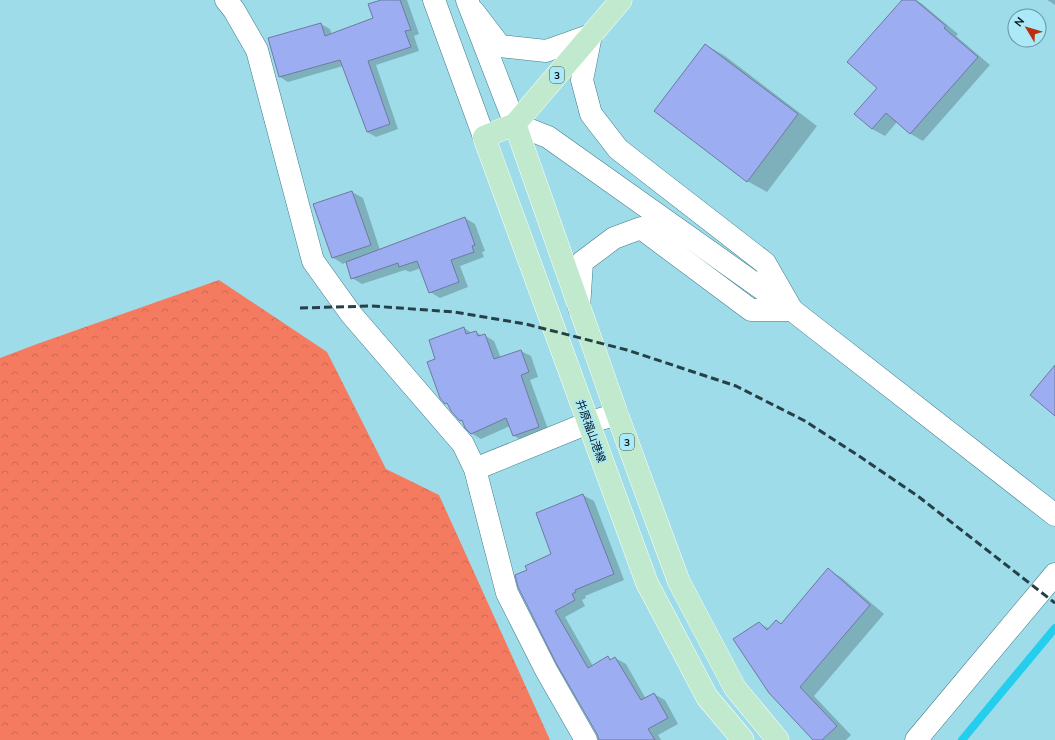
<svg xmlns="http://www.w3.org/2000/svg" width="1055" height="740" viewBox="0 0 1055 740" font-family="Mulish,'Noto Sans JP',sans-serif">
<defs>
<pattern id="forest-crowns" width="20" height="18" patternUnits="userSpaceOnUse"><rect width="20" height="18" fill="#f47b60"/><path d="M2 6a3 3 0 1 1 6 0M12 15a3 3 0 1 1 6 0" fill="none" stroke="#cf6953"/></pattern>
</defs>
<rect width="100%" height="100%" fill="#9edcea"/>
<!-- forest -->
<path fill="url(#forest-crowns)" d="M 219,280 L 327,352 L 386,469 L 439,495 L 550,740 L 0,740 L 0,358 L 37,344 Z"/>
<!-- shadow -->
<path fill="#0003" d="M 384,0 L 407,0 L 419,34 L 414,36 L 419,51 L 376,65 L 398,129 L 376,137 L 367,132 L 343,66 L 288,82 L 280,77 L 321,24 L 330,29 L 332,35 L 374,18 Z
M 904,0 L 916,0 L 921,3 L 958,34 L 956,36 L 990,65 L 923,141 L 911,134 L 897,122 L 885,136 L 872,129 L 855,114 L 878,88 Z
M 1047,0 L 1055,0 L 1055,5 L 1049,1 Z
M 706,45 L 725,56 L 817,126 L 767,192 L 747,181 Z
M 352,192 L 363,198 L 380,250 L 465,218 L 475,224 L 485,251 L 482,252 L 484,257 L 460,266 L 468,287 L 440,298 L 430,292 L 421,268 L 410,272 L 405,270 L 362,284 L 352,278 L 347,262 L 343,264 L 332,257 Z
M 464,328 L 472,333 L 476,332 L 482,336 L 484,335 L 494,341 L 501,358 L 521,351 L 531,356 L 538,377 L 530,380 L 549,432 L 523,441 L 514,436 L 510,426 L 481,439 L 471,433 L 464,423 L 460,420 L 449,405 L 446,403 L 437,359 Z
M 583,495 L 594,501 L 624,580 L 585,596 L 586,598 L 582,600 L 585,606 L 565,617 L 593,666 L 608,658 L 612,660 L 615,658 L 626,664 L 646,699 L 654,694 L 665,700 L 678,724 L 658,735 L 661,740 L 601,740 L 528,571 L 552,554 Z
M 828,569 L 842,578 L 884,614 L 814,696 L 851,735 L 846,740 L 814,740 L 759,623 L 770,629 L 777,621 L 782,624 Z"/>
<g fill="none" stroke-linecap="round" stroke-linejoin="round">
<!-- stream -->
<path stroke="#24ceec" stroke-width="8" d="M 962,740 L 1055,628"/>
</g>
<!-- building -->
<path fill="#9dadf1" stroke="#6f79a3" d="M 381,0 L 400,0 L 411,30 L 405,31 L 411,47 L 368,61 L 390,124 L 367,132 L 340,60 L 279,77 L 268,38 L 321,23 L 325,36 L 373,18 L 368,4 Z
M 902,0 L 915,0 L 946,26 L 944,28 L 978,57 L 910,134 L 886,113 L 872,129 L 854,114 L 877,88 L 847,62 Z
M 705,44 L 798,114 L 747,182 L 654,111 Z
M 352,191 L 371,245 L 332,258 L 313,204 Z
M 465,217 L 475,245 L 472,246 L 474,252 L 451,260 L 459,282 L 429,293 L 417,261 L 399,267 L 398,263 L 351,279 L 346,262 Z
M 464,327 L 466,334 L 476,331 L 478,336 L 485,334 L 494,359 L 521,350 L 529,372 L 521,375 L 539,427 L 513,436 L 506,418 L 471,434 L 465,428 L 462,420 L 460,421 L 451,411 L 447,403 L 445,404 L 440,398 L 427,362 L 435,359 L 429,340 Z
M 1055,365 L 1055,416 L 1030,395 Z
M 583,494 L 614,574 L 575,590 L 576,592 L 572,594 L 575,600 L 555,611 L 588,668 L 608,656 L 610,660 L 615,657 L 641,700 L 654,693 L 668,718 L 648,729 L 655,740 L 599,740 L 597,734 L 556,663 L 518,587 L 515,575 L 527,570 L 525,566 L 551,554 L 536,513 Z
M 828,568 L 870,605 L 800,687 L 837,726 L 822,740 L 813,740 L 769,693 L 733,639 L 759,622 L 767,630 L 776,620 L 781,624 Z"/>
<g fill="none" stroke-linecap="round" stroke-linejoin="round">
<!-- minor casing -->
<g stroke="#407c89" stroke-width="23">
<path id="minor" d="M 226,0 L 234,10 L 257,50 L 313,261 L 351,314 L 463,444 L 475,469 L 507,593 L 546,670 L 586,740
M 474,12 L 500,46 L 546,51 L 591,35
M 591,35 L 582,80 L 591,114 L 618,149 L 765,263 L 792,310
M 579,308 L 582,262 L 614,238 L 641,228 L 751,310 L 792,310
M 475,469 L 588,423 L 617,414"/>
</g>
<!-- tertiary casing -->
<g stroke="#407c89" stroke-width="23">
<path id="tertiary" d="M 434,0 L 484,137
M 467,0 L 515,124 L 548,137 L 792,310 L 1055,515
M 916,740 L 1055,574"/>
</g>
<!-- primary casing -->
<g stroke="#fff" stroke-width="23">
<path id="primary" d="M 621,0 L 515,124 L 484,137 L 647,583 L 707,697 L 743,740
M 515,124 L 617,414 L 679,582 L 735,688 L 778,740"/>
</g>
<!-- minor -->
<use href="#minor" stroke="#fff" stroke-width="22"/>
<!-- tertiary -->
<use href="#tertiary" stroke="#fff" stroke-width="22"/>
<!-- primary -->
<use href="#primary" stroke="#c0e9cd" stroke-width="22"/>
<!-- rail -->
<path stroke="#254047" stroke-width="3" stroke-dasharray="8 4" stroke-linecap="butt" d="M 300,308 L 372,306 L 454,312 L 526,324 L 627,350 L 736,386 L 805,421 L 862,458 L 919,497 L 1055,603"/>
</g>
<g text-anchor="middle" stroke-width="3.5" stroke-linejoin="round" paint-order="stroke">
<!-- shield labels -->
<g fill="#abe9f8" stroke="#33525a" stroke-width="1">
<rect x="550" y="67" width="14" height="16" rx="3"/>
<rect x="620" y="434" width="14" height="16" rx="3"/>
</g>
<g font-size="10" font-weight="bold" fill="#001116">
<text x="557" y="79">3</text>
<text x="627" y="446">3</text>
</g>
<!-- street labels -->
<g font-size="11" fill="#001116" stroke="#abe9f8">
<text transform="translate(591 431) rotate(70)" y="4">井原福山港線</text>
</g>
</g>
<!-- north arrow -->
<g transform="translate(1027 28) rotate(308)"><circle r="19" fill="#abe9f8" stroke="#67939e"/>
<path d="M0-3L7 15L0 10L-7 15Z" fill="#ba2f0e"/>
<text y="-6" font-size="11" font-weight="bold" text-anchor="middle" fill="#001116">N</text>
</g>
</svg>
